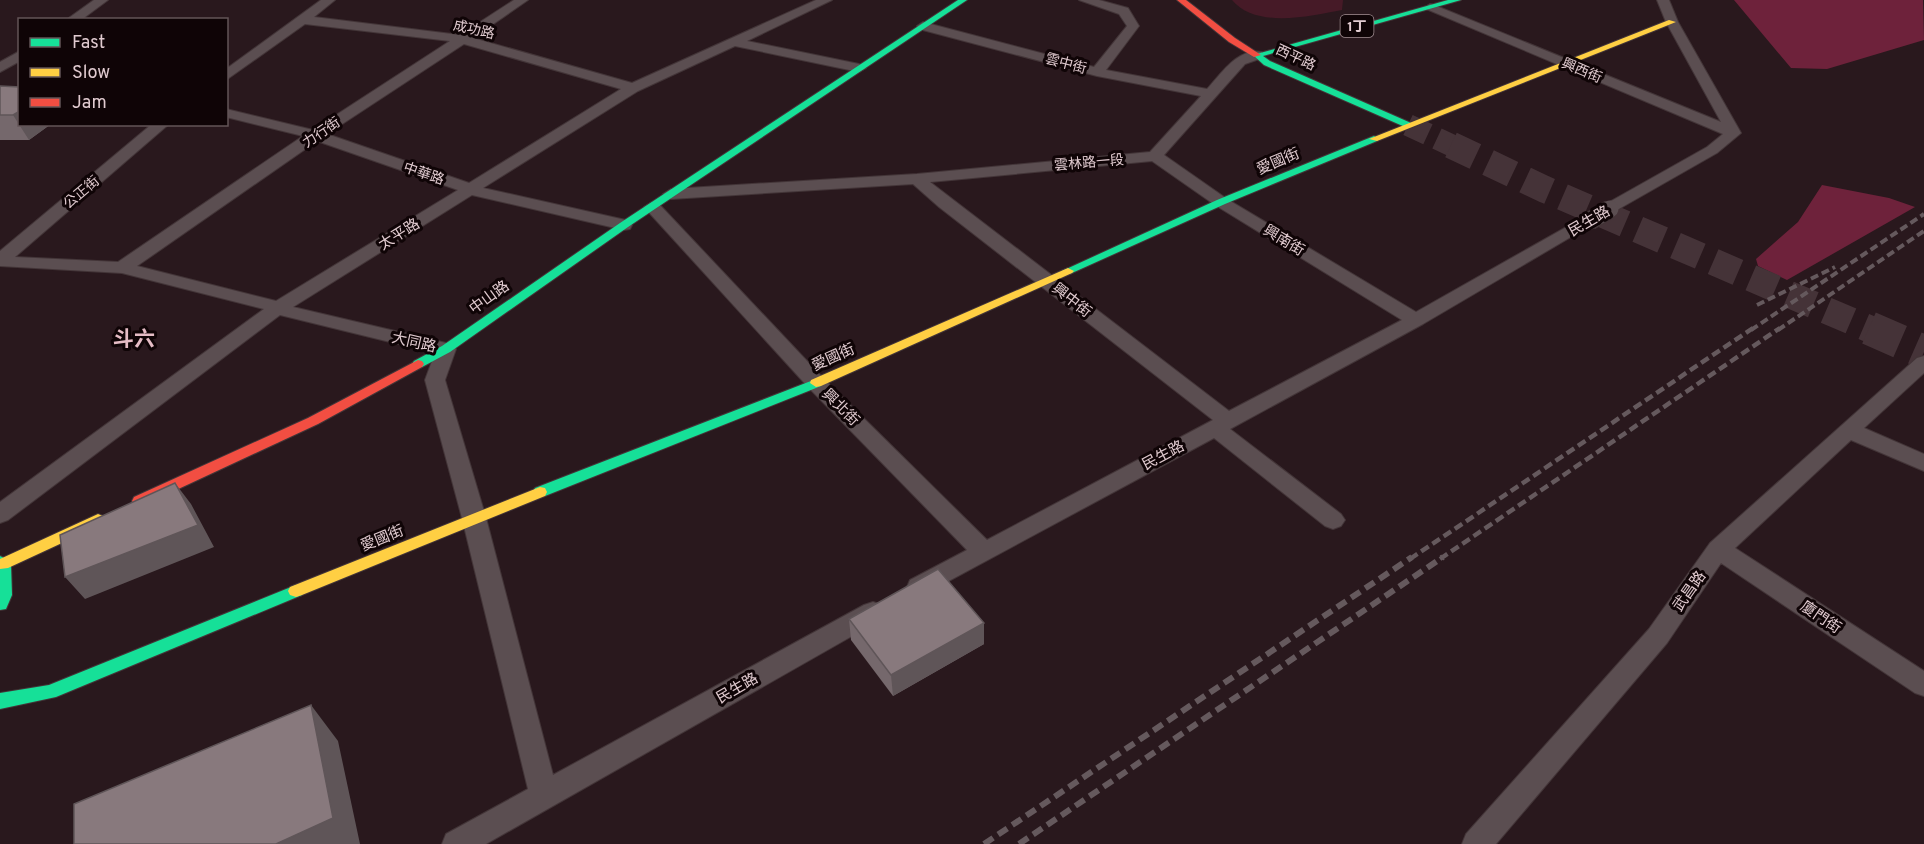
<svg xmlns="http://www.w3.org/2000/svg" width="1924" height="844" viewBox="0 0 1924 844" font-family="Overpass,'Noto Sans TC',sans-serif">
<rect width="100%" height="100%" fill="#29181d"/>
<!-- green -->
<path fill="#461a27" d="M 1232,0 L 1343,0 L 1342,10 C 1310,16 1256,29 1232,0 Z"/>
<!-- forest -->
<path fill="#6e223b" d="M 1734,0 L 1923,0 L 1924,40 L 1827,69 L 1791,68 Z
M 1822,185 L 1889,198 L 1915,207 L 1787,280 L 1758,266 L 1756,259 L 1798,222 Z"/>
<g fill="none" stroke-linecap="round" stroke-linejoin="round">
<!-- primary-tunnel-far2 -->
<path stroke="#453338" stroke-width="22" stroke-dasharray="22 10" stroke-linecap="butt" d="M 1408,125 L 1455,147"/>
<!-- primary-tunnel-far1 -->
<path stroke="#453338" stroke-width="27" stroke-dasharray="27 14" stroke-linecap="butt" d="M 1451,145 L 1544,189 L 1872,330"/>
<!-- primary-tunnel -->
<path stroke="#453338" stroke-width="34" stroke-dasharray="34 16" stroke-linecap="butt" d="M 1869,328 L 1924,352"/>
<!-- street casing -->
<g stroke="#433538" stroke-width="2">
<path id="street" d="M 94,0 L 108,0 L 81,20 L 66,20 Z
M 321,0 L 335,0 L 314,17 L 460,35 L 514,0 L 528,0 L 473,38 L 632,83 L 816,0 L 832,0 L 747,41 L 859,64 L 866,68 L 859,72 L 735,46 L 638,91 L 483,188 L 630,221 L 632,225 L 630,229 L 624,230 L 472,195 L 293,307 L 446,343 L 453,345 L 456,349 L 445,380 L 486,518 L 553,775 L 864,605 L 873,602 L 882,605 L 885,612 L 882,619 L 486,844 L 442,844 L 446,834 L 528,789 L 462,518 L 425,380 L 435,353 L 280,315 L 8,520 L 0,523 L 0,502 L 264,309 L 122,273 L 0,266 L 0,251 L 152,124 L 169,124 L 15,257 L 118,262 L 303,136 L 226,117 L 226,109 L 313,130 L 450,41 L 305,24 L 226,80 L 226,69 ZM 464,44 L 621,89 L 469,183 L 327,134 ZM 317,141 L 458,190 L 276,301 L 137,266 Z
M 1079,0 L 1099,0 L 1128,8 L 1139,26 L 1106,70 L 1207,89 C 1221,74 1238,47 1262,52 L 1262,58 L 1245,64 L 1164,155 L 1227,199 L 1416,312 L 1584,217 L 1590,216 L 1598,221 L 1423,324 L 1230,429 L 1341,514 L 1345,520 L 1341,526 L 1333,529 L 1325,526 L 1214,438 L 919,597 L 910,594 L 907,587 L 910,580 L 967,550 L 809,388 L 644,207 L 652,202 L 658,203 L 823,378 L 987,540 L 1213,420 L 939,207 L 913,184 L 671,199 L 663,194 L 671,189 L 917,174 L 1150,152 L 1201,96 L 1097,76 L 919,29 L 917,26 L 923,22 L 1094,67 L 1127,26 L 1119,14 ZM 1152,161 L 1215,205 L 1402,320 L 1229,411 L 930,182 Z
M 1657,0 L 1669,0 L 1678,22 L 1741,133 L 1717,153 L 1610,214 L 1604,213 L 1602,209 L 1604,205 L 1707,147 L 1723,134 L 1424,8 L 1430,4 L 1434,5 L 1721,122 L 1666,22 Z
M 20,51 L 20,61 L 0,72 L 0,62 Z
M 1924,356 L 1924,373 L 1864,428 L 1924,454 L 1924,471 L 1851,440 L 1735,548 L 1924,671 L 1924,696 L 1915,693 L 1721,563 L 1667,643 L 1496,844 L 1462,844 L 1466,834 L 1649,629 L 1710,543 L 1917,358 Z"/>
</g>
<!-- fast casing -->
<g stroke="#433538" stroke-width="2">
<path id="fast" d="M 958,0 L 967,0 L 628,227 L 450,352 L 422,367 L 414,367 L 412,364 L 414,361 L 442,346 L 620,223 Z
M 1448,0 L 1461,0 L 1263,56 L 1270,61 L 1411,123 L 1411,127 L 1405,127 L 1264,65 L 1253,55 Z
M 1374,136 L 1379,139 L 1377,141 L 1225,204 L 1072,273 L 1068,274 L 1062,271 L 1217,200 Z
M 816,379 L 822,383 L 821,386 L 545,496 L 535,496 L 533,492 L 535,488 Z
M 0,556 L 8,560 L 11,564 L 12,595 L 6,609 L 0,610 Z
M 296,585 L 302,587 L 304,591 L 302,595 L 56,697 L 0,709 L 0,693 L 49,685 Z"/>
</g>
<!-- slow casing -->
<g stroke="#433538" stroke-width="2">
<path id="slow" d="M 1669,20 L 1676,22 L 1377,141 L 1369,139 Z
M 1068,268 L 1074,271 L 1072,273 L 821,386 L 816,387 L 810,383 L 811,380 Z
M 540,487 L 545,488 L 547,492 L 545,496 L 302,595 L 296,597 L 290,595 L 288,591 L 290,587 Z
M 98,514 L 103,516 L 105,520 L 103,524 L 8,568 L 0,569 L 0,559 Z"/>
</g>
<!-- jam casing -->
<g stroke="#433538" stroke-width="2">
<path id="jam" d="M 1177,0 L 1186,0 L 1235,38 L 1261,55 L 1254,57 L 1229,42 Z
M 418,360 L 422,361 L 424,364 L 422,367 L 318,424 L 144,505 L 134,505 L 132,501 L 134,497 L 308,418 Z"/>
</g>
<!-- street -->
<use href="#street" fill="#5b4e51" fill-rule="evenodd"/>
<!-- fast -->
<use href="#fast" fill="#16e098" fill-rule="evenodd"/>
<!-- slow -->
<use href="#slow" fill="#ffcf43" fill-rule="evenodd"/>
<!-- jam -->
<use href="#jam" fill="#f24e42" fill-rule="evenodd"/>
<!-- rail-far2 -->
<path stroke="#65595d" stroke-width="4" stroke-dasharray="8 4" stroke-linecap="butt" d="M 1757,305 L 1835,267
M 1751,330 L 1924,214
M 1778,330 L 1924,231"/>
<!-- rail-far1 -->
<path stroke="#65595d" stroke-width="4.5" stroke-dasharray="9 4.5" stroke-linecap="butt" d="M 1410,559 L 1753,328
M 1440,559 L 1780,328"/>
<!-- rail -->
<path stroke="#65595d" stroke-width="6" stroke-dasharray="11 6" stroke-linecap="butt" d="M 984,844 L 1412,557
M 1019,844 L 1443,557"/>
<!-- street-bridge casing -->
<g stroke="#433538" stroke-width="19" stroke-linecap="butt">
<path id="street-bridge" d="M 1590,221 L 1610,209"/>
</g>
<!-- street-bridge -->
<use href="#street-bridge" stroke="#5b4e51" stroke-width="17"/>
</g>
<!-- wall -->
<path fill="#75686c" d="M 0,86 L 20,124 L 51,124 L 29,140 L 0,140 Z
M 849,619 L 984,623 L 984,644 L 893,696 L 851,640 Z"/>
<!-- shaded-wall -->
<path fill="#5f5558" d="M 20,111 L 20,124 L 51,124 L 29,140 L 13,115 Z
M 175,483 L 191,504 L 214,547 L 85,599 L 65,577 Z
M 984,623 L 984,644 L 893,696 L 891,675 Z
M 311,705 L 338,741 L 360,844 L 276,844 Z"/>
<!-- building -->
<path fill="#88797d" stroke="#5f5558" stroke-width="1.5" d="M 0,86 L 20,87 L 20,111 L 13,115 L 0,115 Z
M 175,483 L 198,525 L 65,577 L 60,535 Z
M 938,569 L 984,623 L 891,675 L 849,619 Z
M 311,705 L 333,818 L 276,844 L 74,844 L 74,804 Z"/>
<g text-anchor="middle" stroke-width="6" stroke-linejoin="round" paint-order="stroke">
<!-- shield labels -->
<rect fill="#0f0406" stroke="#a28f93" stroke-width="1.5" x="1340.5" y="15" width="33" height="22" rx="4.5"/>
<g font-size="14" font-weight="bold" fill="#e1cbd0">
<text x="1357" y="31">1丁</text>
</g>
<!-- far-street labels -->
<g font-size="14" fill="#e1cbd0" stroke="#0f0406">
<text transform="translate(474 29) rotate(13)" y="5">成功路</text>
<text transform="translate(1296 57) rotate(25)" y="5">西平路</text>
<text transform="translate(1066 63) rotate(15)" y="5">雲中街</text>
<text transform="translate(1582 70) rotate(23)" y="5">興西街</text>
<text transform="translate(321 132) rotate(-34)" y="5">力行街</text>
<text transform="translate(1089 162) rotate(-5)" y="5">雲林路一段</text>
<text transform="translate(424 173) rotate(19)" y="5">中華路</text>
<text transform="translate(81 192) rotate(-40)" y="5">公正街</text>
</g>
<!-- street labels -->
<g font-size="15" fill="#e1cbd0" stroke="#0f0406">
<text transform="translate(1278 161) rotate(-23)" y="5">愛國街</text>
<text transform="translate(1589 221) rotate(-30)" y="5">民生路</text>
<text transform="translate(399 234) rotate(-32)" y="5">太平路</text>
<text transform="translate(1284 240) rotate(31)" y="5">興南街</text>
<text transform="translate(489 297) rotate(-36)" y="5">中山路</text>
<text transform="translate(1072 300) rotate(38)" y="5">興中街</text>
<text transform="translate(414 342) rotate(13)" y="5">大同路</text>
<text transform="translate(833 357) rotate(-24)" y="5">愛國街</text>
<text transform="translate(841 407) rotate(45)" y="5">興北街</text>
<text transform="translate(1163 455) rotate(-28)" y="5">民生路</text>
<text transform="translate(382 538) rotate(-22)" y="5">愛國街</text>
<text transform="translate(1689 591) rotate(-55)" y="5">武昌路</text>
<text transform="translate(1821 617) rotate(34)" y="5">廈門街</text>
<text transform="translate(737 688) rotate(-30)" y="5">民生路</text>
</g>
<!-- district labels -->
<g font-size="21" font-weight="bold" fill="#e5bcc5" stroke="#0f0406">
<text x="134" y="346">斗六</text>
</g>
</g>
<!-- legend -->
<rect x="18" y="18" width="210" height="108" fill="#0f0406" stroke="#635457" stroke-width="1.5"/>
<rect x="30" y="38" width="30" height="9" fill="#16e098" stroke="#635457" stroke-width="1.5"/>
<text x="72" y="48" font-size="18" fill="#e1cbd0">Fast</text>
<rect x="30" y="68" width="30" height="9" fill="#ffcf43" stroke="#635457" stroke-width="1.5"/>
<text x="72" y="78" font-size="18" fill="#e1cbd0">Slow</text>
<rect x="30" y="98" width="30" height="9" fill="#f24e42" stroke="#635457" stroke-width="1.5"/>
<text x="72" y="108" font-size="18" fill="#e1cbd0">Jam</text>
</svg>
